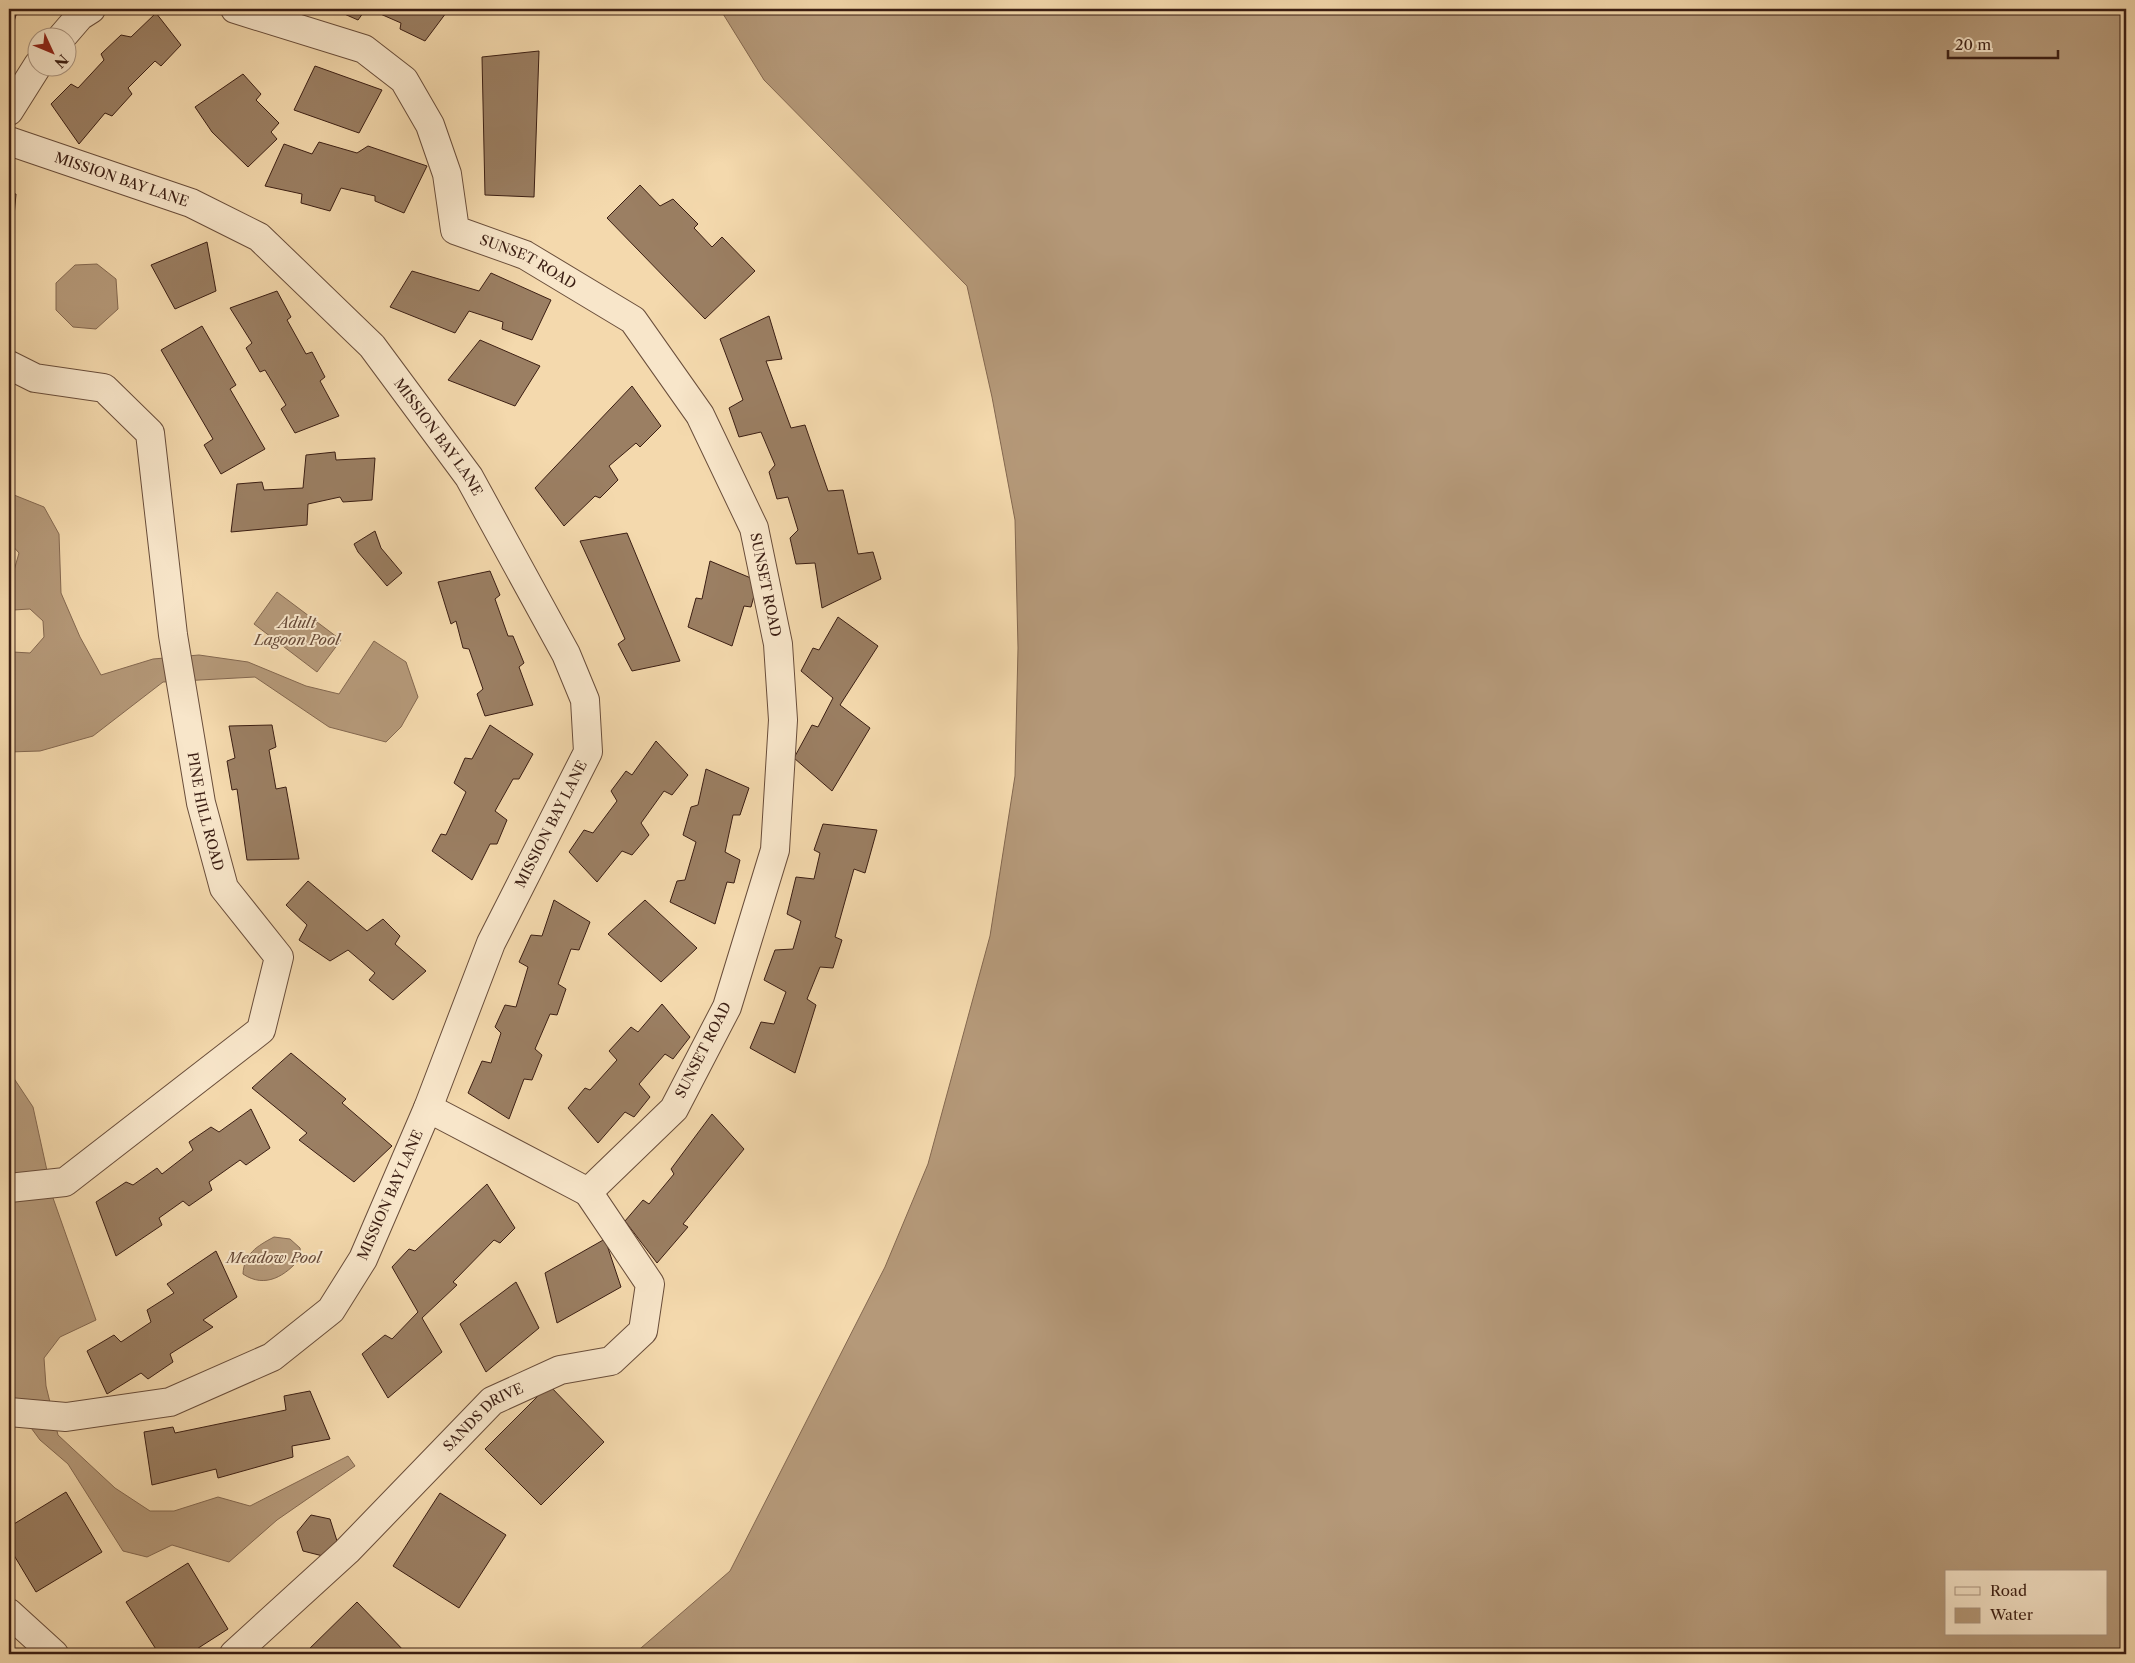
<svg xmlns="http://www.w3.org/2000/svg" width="2135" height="1663" viewBox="0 0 2135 1663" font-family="'Libre Caslon Text',serif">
<rect width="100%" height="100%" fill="#f4d9ad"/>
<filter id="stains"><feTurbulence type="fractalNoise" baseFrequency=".004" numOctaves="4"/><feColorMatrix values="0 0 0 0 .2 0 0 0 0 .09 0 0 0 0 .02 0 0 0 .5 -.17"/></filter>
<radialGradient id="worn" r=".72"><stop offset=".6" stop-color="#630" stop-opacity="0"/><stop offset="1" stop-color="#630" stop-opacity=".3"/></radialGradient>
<!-- water -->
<path fill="#b59979" stroke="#846850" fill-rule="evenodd" d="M 720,9 L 2126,9 L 2126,1654 L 634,1654 L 730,1571 L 885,1267 L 928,1164 L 990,936 L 1015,776 L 1018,648 L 1015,520 L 992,397 L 967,286 L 764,80 ZM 1946,1572 L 2106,1572 L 2106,1634 L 1946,1634 Z
M 97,264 L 116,279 L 118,309 L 96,329 L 73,327 L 56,310 L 56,283 L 75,265 Z
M 9,493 L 44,507 L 59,534 L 61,593 L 80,637 L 101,675 L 153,659 L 199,655 L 248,662 L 306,686 L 339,694 L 374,641 L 406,662 L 418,697 L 401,727 L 386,742 L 329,727 L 255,677 L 163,682 L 93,736 L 40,751 L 9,752 L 9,648 L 13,652 L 30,653 L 44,637 L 43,621 L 30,609 L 13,610 L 9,615 L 9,588 L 19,553 L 9,542 Z
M 277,592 L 341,640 L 317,672 L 254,624 Z
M 9,1071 L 33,1107 L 53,1198 L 96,1320 L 60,1337 L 44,1358 L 46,1386 L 58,1435 L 115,1488 L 150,1511 L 174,1511 L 218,1497 L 250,1506 L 348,1456 L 355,1466 L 277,1520 L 229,1562 L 172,1545 L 147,1557 L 123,1551 L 68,1464 L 40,1440 L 9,1398 Z
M 274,1237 L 290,1239 L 300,1248 L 301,1257 C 286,1276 265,1289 243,1274 C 244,1254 257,1246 274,1237 Z"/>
<!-- building -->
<path fill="#9b7f63" stroke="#3b1e13" d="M 9,9 L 18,9 L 9,37 Z
M 333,9 L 366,9 L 358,20 Z
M 369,9 L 449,9 L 425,41 L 400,29 L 401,23 Z
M 156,13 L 181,45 L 161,66 L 155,61 L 128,88 L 132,94 L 112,116 L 105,113 L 79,144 L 51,104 L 71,84 L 78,88 L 104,60 L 101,54 L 121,35 L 131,37 Z
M 539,51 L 534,197 L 485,195 L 482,57 Z
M 315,66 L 382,90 L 359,133 L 294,110 Z
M 243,74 L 261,94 L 256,100 L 279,123 L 271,132 L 277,139 L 248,167 L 212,132 L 195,107 Z
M 319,142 L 357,153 L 368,146 L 427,166 L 404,213 L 375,201 L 375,196 L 341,188 L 330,211 L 301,203 L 302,194 L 265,186 L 284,144 L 312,154 Z
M 640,185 L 660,206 L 673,199 L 698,224 L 694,228 L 712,247 L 722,237 L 755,271 L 705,319 L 607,218 Z
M 9,193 L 16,194 L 9,273 Z
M 207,242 L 216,291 L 175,309 L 151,265 Z
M 412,271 L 479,291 L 491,273 L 551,300 L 532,340 L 502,329 L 503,322 L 469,311 L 455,333 L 390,307 Z
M 277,291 L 291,317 L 287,320 L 306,354 L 312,352 L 325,377 L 320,381 L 339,416 L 295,433 L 281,409 L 286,405 L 265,370 L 260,372 L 246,348 L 252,343 L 230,308 Z
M 769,316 L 782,359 L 766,361 L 791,428 L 805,425 L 828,491 L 843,490 L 858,554 L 873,552 L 881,579 L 822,608 L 815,563 L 796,564 L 790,538 L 798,530 L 788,497 L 777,499 L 769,472 L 775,465 L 761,432 L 739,437 L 729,408 L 743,400 L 720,339 Z
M 202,326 L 236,385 L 230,389 L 265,449 L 221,474 L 204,445 L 213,439 L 161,350 Z
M 480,340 L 540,366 L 515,406 L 448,380 Z
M 632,386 L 661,426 L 640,447 L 636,443 L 609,466 L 618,480 L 600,498 L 595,496 L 564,526 L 535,488 Z
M 335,452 L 336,460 L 375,458 L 372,500 L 343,502 L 340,497 L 308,504 L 307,525 L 231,532 L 237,484 L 262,482 L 264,490 L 303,488 L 306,455 Z
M 375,531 L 381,548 L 402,573 L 387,586 L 358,552 L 354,544 Z
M 627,533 L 680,661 L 632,671 L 618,644 L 625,639 L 580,541 Z
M 710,561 L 758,581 L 751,607 L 744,606 L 732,646 L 688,627 L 696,598 L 702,599 Z
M 490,571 L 500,595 L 495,599 L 508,636 L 513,636 L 524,663 L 519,667 L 533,705 L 485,716 L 477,694 L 483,689 L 469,649 L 463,648 L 456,621 L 451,624 L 438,582 Z
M 838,617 L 878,646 L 840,705 L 870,728 L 832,791 L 794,758 L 812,725 L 818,727 L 833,698 L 801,671 L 813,648 L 819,650 Z
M 272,725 L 276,747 L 269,750 L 276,789 L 286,787 L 299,859 L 247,860 L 237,789 L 232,790 L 227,761 L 235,758 L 229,726 Z
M 490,725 L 533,754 L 519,779 L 513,779 L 495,811 L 507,820 L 497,844 L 490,844 L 472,880 L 432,851 L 441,834 L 446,835 L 466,792 L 454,783 L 465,758 L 472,759 Z
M 656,741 L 688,775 L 672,795 L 664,791 L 641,823 L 649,835 L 632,855 L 622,851 L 597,882 L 569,852 L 584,830 L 593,833 L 617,801 L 611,791 L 626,771 L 632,775 Z
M 706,769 L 749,788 L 740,815 L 733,815 L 725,852 L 740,860 L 734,883 L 727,882 L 715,924 L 670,902 L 677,881 L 685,880 L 696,842 L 683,835 L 691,807 L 698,805 Z
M 823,824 L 877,830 L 865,873 L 854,869 L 835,937 L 842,940 L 833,968 L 820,967 L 807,999 L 816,1005 L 795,1073 L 750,1048 L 761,1022 L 774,1024 L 786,992 L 764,980 L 775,950 L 793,949 L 801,921 L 787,914 L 796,877 L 814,879 L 820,853 L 814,850 Z
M 308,881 L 367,931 L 383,919 L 400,936 L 395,944 L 426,971 L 393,1000 L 369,980 L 375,973 L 348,950 L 330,961 L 299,940 L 307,925 L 286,905 Z
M 554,900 L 590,922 L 579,950 L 571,949 L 558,984 L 566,989 L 557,1015 L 550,1014 L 535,1049 L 542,1055 L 532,1080 L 524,1079 L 509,1119 L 468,1093 L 482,1061 L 491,1063 L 501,1033 L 495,1027 L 505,1005 L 516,1007 L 528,967 L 519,962 L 531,935 L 542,936 Z
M 645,900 L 697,948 L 661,982 L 608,934 Z
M 662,1004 L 690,1037 L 673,1059 L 665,1054 L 639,1084 L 650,1097 L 634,1117 L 625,1112 L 598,1143 L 568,1108 L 585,1088 L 590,1090 L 617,1060 L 609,1051 L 631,1027 L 638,1032 Z
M 291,1053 L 346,1099 L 342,1103 L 392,1146 L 354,1182 L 299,1140 L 307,1133 L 252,1088 Z
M 251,1109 L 270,1148 L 246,1165 L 240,1160 L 209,1182 L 212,1190 L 189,1206 L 183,1201 L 159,1218 L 162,1225 L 116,1256 L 96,1202 L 126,1182 L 133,1185 L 157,1168 L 162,1174 L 193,1150 L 189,1142 L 211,1127 L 219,1132 Z
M 712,1114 L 744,1149 L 683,1224 L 688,1227 L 657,1263 L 625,1221 L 643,1200 L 649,1204 L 674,1174 L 671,1169 Z
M 487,1184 L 515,1228 L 500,1243 L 494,1240 L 453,1282 L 457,1285 L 422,1318 L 442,1352 L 388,1398 L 362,1354 L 385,1335 L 392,1339 L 418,1312 L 392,1267 L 409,1249 L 415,1251 Z
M 605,1239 L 621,1287 L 557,1323 L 545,1273 Z
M 216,1251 L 237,1297 L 203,1320 L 213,1327 L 170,1354 L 173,1362 L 148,1379 L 141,1373 L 107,1394 L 87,1351 L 114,1335 L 121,1342 L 151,1322 L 147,1310 L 174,1293 L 167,1284 Z
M 516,1282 L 539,1328 L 486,1372 L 460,1324 Z
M 549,1385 L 604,1442 L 541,1505 L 485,1449 Z
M 310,1391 L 330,1439 L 292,1446 L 293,1457 L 218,1478 L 216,1469 L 152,1485 L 144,1432 L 173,1427 L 175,1433 L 286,1410 L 284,1396 Z
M 66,1492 L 102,1552 L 36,1592 L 9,1547 L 9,1527 Z
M 440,1493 L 506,1535 L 459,1608 L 393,1566 Z
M 311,1515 L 330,1519 L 337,1541 L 323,1556 L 303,1551 L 297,1532 Z
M 188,1563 L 228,1629 L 189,1654 L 159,1654 L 126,1602 Z
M 357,1602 L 407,1654 L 304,1654 Z"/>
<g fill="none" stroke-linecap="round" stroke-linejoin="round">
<!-- minor casing -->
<g stroke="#694d3a" stroke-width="30">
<g id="minor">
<path id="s1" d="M 235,9 L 364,49 L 404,80 L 430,125 L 447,174 L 455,230 L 525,255 L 633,320 L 700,415 L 754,528 L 778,644 L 783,720 L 775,850 L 727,1007 L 674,1109 L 588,1192 L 428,1108"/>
<path d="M 61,38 L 80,16 L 91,9"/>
<path d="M 9,111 L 38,65"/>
<path id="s2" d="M 9,141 L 191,203 L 259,237 L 372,346 L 469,477 L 566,654 L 585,700 L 588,752 L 491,943 L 428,1108 L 363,1259 L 331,1310 L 272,1357 L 170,1402 L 66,1417 L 9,1412"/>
<path id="s3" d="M 9,365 L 35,378 L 104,388 L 150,433 L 173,635 L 201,803 L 224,888 L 279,957 L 261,1030 L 65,1182 L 9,1188"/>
<path d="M 9,1613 L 54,1654"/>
<path id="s4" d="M 234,1654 L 347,1551 L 492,1401 L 560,1370 L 611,1361 L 643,1331 L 650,1284 L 588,1192"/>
</g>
</g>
<!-- minor -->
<use href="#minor" stroke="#f8e6ca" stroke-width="28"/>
</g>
<g text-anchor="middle" stroke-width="4" stroke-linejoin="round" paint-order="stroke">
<!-- street labels -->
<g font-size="14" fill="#3b1e13" stroke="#f8e6ca">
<text dy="5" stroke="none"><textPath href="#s2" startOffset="119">MISSION BAY LANE</textPath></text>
<text dy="5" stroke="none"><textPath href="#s1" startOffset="426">SUNSET ROAD</textPath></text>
<text dy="5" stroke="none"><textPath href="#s2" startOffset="538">MISSION BAY LANE</textPath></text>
<text dy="5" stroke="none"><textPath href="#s1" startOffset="846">SUNSET ROAD</textPath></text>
<text dy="5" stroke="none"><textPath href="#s3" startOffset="546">PINE HILL ROAD</textPath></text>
<text transform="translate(551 824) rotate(-63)" y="5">MISSION BAY LANE</text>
<text transform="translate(703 1050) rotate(-63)" y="5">SUNSET ROAD</text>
<text transform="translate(390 1195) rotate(-66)" y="5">MISSION BAY LANE</text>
<text dy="5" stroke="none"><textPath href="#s4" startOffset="345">SANDS DRIVE</textPath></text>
</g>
<!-- water labels -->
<g font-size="15" font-style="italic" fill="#664937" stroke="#f8e6ca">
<text x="297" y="628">Adult<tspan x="297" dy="17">Lagoon Pool</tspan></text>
<text x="274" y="1263">Meadow Pool</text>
</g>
</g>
<!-- margin -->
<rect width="2135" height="1663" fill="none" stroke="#f4d9ad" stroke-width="30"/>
<rect x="10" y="10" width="2115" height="1643" fill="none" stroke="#3b1e13" stroke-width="2.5"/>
<rect x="15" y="15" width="2105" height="1633" fill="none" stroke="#3b1e13"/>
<!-- legend -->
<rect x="1945" y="1570" width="162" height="65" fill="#f8e6ca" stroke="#ac9681"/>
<rect x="1955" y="1587" width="25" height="8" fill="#f8e6ca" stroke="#ac9681"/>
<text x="1990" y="1596" font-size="15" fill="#3b1e13">Road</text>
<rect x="1955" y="1608" width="25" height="15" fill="#b59979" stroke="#ac9681"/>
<text x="1990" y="1620" font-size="15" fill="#3b1e13">Water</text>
<!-- north arrow -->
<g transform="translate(52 52) rotate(134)"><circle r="24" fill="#f8e6ca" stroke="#ac9681"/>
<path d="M0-4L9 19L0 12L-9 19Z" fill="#8f2418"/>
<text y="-8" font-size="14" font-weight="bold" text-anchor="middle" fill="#3b1e13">N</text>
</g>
<!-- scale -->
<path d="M1948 50v8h110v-8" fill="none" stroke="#3b1e13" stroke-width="2.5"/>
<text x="1955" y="50" font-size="15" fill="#3b1e13" stroke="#f8e6ca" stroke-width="4" paint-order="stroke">20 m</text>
<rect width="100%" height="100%" filter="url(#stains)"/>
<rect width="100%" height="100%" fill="url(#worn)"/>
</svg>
